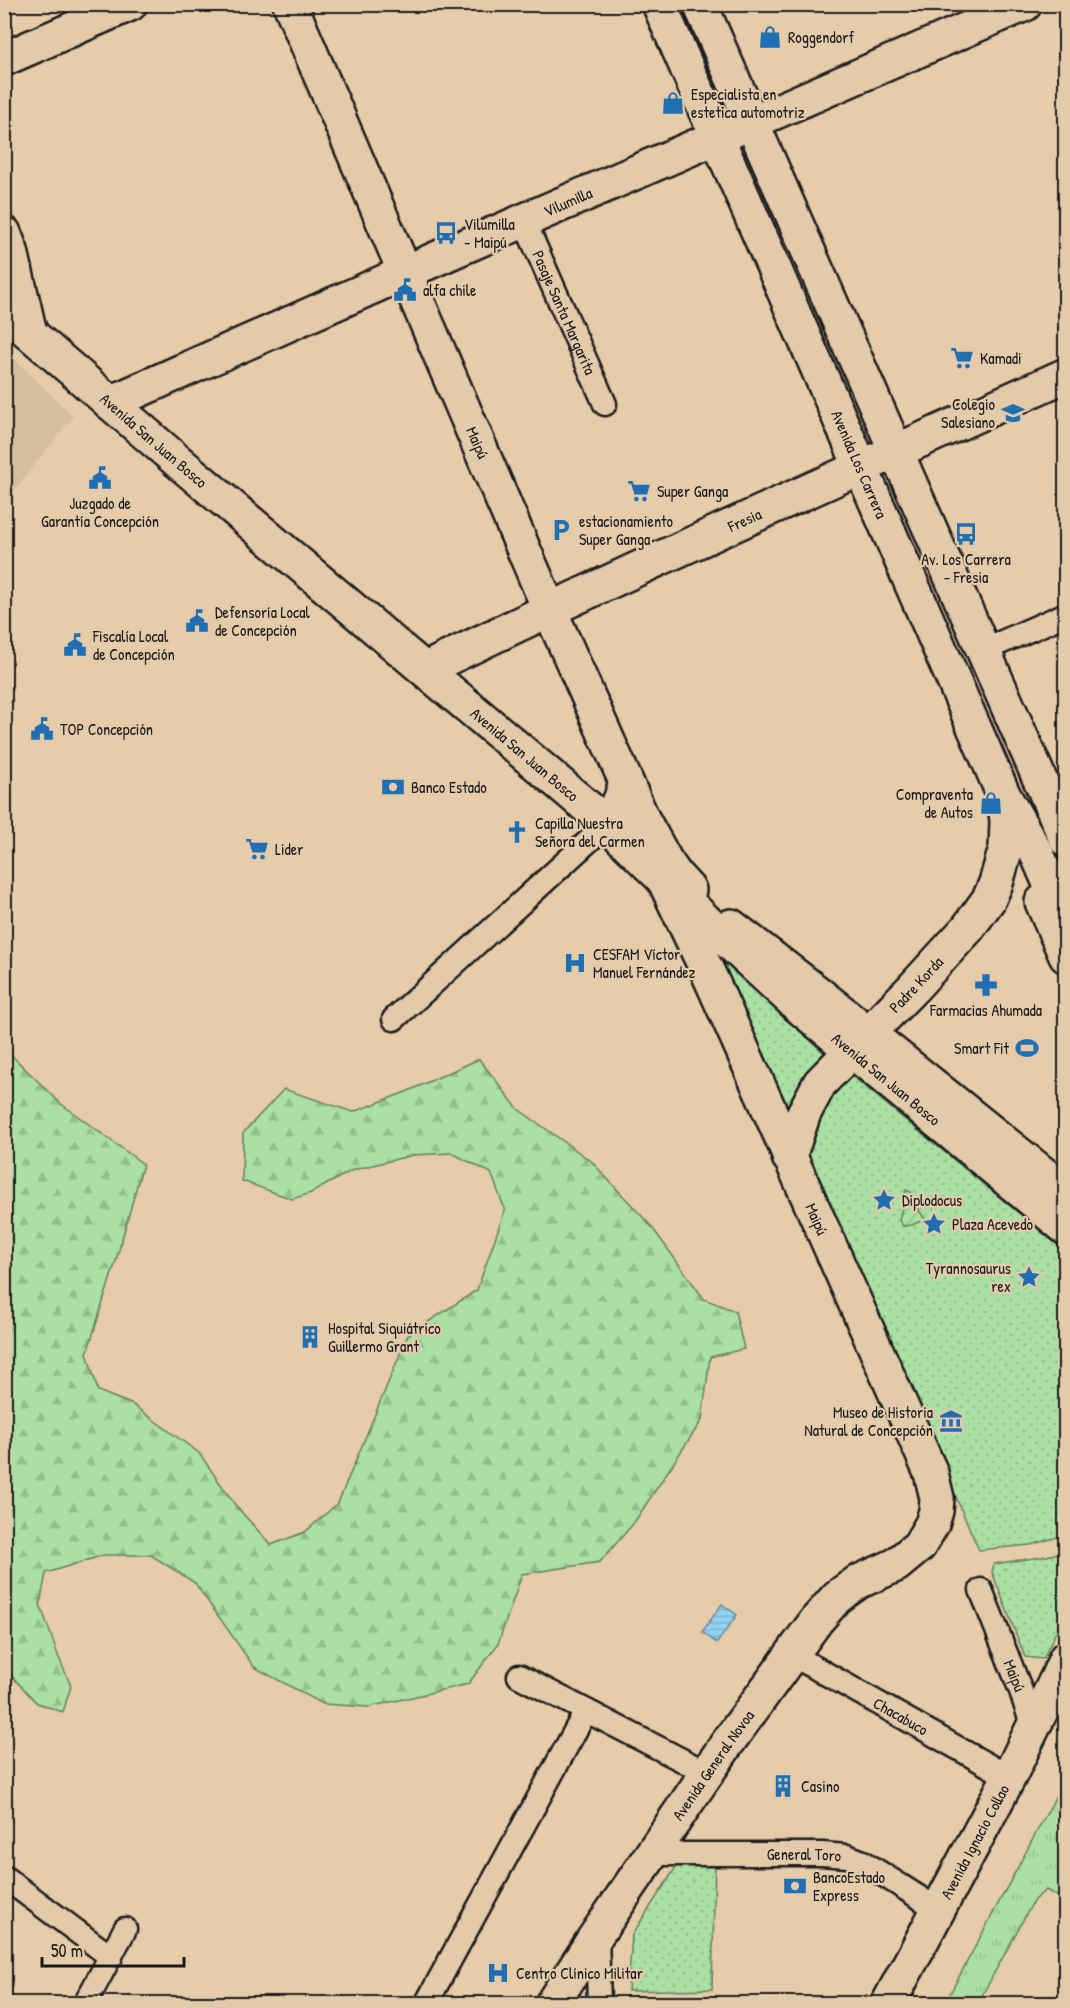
<svg xmlns="http://www.w3.org/2000/svg" width="1070" height="2008" viewBox="0 0 1070 2008" font-family="'Patrick Hand',sans-serif">
<defs>
<pattern id="grass-tufts" width="24" height="20" patternUnits="userSpaceOnUse" patternTransform="scale(1.5)"><rect width="24" height="20" fill="#aae0a3"/><path d="M3 7l-1-3M5 7V3M7 7l1-3M15 17l-1-3M17 17v-4M19 17l1-3" fill="none" stroke="#92c08c"/></pattern>
<pattern id="forest-firs" width="22" height="20" patternUnits="userSpaceOnUse" patternTransform="scale(1.5)"><rect width="22" height="20" fill="#aae0a3"/><path d="M5 1l3.5 6h-7zM16 11l3.5 6h-7z" fill="#92c08c"/></pattern>
<pattern id="park-dots" width="8" height="8" patternUnits="userSpaceOnUse" patternTransform="scale(1.5)"><rect width="8" height="8" fill="#aae0a3"/><path d="M2 2h.1M6 6h.1" fill="none" stroke="#92c08c" stroke-width="1.8" stroke-linecap="round"/></pattern>
<pattern id="garden-furrows" width="10" height="10" patternUnits="userSpaceOnUse" patternTransform="scale(1.5)"><rect width="10" height="10" fill="#aae0a3"/><path d="M-1 1l2-2M0 10L10 0M9 11l2-2" fill="none" stroke="#92c08c"/></pattern>
<pattern id="water-rules" width="6" height="5" patternUnits="userSpaceOnUse" patternTransform="scale(1.5)"><rect width="6" height="5" fill="#91d2f3"/><path d="M0 2.5h6" fill="none" stroke="#7cb4d0"/></pattern>
</defs>
<rect width="100%" height="100%" fill="#e6cca9"/>
<filter id="ink" filterUnits="userSpaceOnUse"><feTurbulence type="fractalNoise" baseFrequency=".0167" numOctaves="2"/><feDisplacementMap in="SourceGraphic" scale="12" xChannelSelector="R" yChannelSelector="G"/><feConvolveMatrix kernelMatrix="1 2 1 2 8 2 1 2 1" color-interpolation-filters="sRGB"/></filter>
<g filter="url(#ink)">
<!-- built -->
<path fill="#d5be9b" d="M 5,350 L 73,417 L 5,501 Z"/>
<!-- grass -->
<path fill="url(#grass-tufts)" stroke="#637e60" stroke-width="1.5" d="M 1065,1779 L 1066,1889 L 1060,1898 L 1046,1890 L 1034,1900 L 978,2003 L 945,2003 Z"/>
<!-- forest -->
<path fill="url(#forest-firs)" stroke="#637e60" stroke-width="1.5" d="M 4,1048 L 60,1103 L 143,1164 L 115,1264 L 87,1353 L 98,1391 L 133,1405 L 199,1453 L 236,1506 L 271,1545 L 305,1532 L 338,1503 L 408,1335 L 477,1290 L 505,1210 L 491,1173 L 452,1153 L 413,1155 L 353,1170 L 311,1193 L 292,1199 L 242,1181 L 243,1133 L 284,1089 L 353,1112 L 406,1092 L 479,1059 L 518,1109 L 591,1161 L 651,1226 L 704,1299 L 735,1311 L 744,1349 L 710,1357 L 702,1420 L 633,1524 L 600,1562 L 522,1574 L 498,1644 L 468,1684 L 369,1707 L 323,1704 L 254,1667 L 195,1583 L 151,1555 L 104,1555 L 46,1573 L 40,1604 L 59,1658 L 71,1686 L 63,1712 L 37,1703 L 5,1669 Z"/>
<!-- park -->
<path fill="url(#park-dots)" stroke="#637e60" stroke-width="1.5" d="M 716,946 L 758,992 L 825,1054 L 1065,1251 L 1065,1535 L 1030,1545 L 979,1550 L 743,1011 Z
M 1065,1551 L 1065,1613 L 1043,1659 L 1025,1657 L 992,1572 L 994,1564 L 1047,1556 Z
M 685,1853 L 715,1861 L 712,1989 L 628,1991 L 632,1935 Z"/>
<!-- garden -->
<path fill="url(#garden-furrows)" stroke="#637e60" stroke-width="1.5" d="M 906,1190 L 911,1192 L 920,1212 L 925,1219 L 912,1225 L 903,1226 L 899,1220 Z"/>
<!-- water -->
<path fill="url(#water-rules)" stroke="#62899d" stroke-width="1.5" d="M 722,1604 L 737,1615 L 717,1643 L 702,1632 Z"/>
<g fill="none" stroke-linecap="round" stroke-linejoin="round">
<!-- street casing -->
<g stroke="#1c1c1c" stroke-width="27">
<g id="street">
<path id="s1" d="M 524,221 L 605,404"/>
<path d="M 984,650 L 1066,614"/>
<path d="M 394,1019 L 593,837 L 605,822"/>
<path id="s2" d="M 981,1590 L 1021,1691 L 1033,1728"/>
<path id="s3" d="M 791,1654 L 1009,1777"/>
<path d="M 519,1676 L 707,1773"/>
<path id="s4" d="M 652,1854 L 822,1854 L 847,1856 L 863,1862 L 939,1910"/>
<path d="M 4,1877 L 111,1957"/>
<path d="M 597,1934 L 599,2004"/>
<path d="M 85,2004 L 125,1929"/>
<path d="M 426,2004 L 586,1711"/>
</g>
</g>
<!-- secondary casing -->
<g stroke="#1c1c1c" stroke-width="38">
<g id="secondary">
<path id="s5" d="M 290,4 L 544,597 L 643,820 L 665,860 L 676,876 L 689,890"/>
<path d="M 4,59 L 130,4"/>
<path d="M 4,233 L 11,251 L 30,333"/>
<path id="s6" d="M 110,403 L 456,250 L 1025,4"/>
<path id="s7" d="M 429,672 L 438,663 L 448,658 C 652,560 859,468 1066,375"/>
<path d="M 731,926 L 818,993 L 1066,1192"/>
<path id="s8" d="M 789,1157 L 804,1113 L 820,1083 L 913,988 L 968,928 L 989,899 L 996,883 L 1006,848 L 1007,821 L 1004,796"/>
<path id="s9" d="M 552,2004 L 597,1934 L 726,1745 L 816,1621 L 837,1597 L 858,1582 L 896,1565 L 919,1546 L 932,1524 L 936,1511 L 937,1498 L 931,1473 L 711,979 L 665,882"/>
<path id="s10" d="M 888,2004 L 1009,1777 L 1058,1676 L 1066,1658"/>
</g>
</g>
<!-- primary casing -->
<g stroke="#1c1c1c" stroke-width="38">
<g id="primary">
<path id="s11" d="M 659,4 L 1004,796 L 1038,856 L 1066,921"/>
<path d="M 700,4 L 1066,839"/>
<path id="s12" d="M 4,311 L 181,464 L 605,822 L 705,920 L 797,1005 L 1066,1228"/>
<path d="M 605,822 L 620,801 L 626,782"/>
<path d="M 1042,902 L 1066,956"/>
</g>
</g>
<!-- street -->
<use href="#street" stroke="#e2caab" stroke-width="22"/>
<!-- secondary -->
<use href="#secondary" stroke="#e2caab" stroke-width="33"/>
<!-- primary -->
<use href="#primary" stroke="#e2caab" stroke-width="33"/>
</g>
</g>
<!-- icons -->
<defs>
<g id="shop-bare" transform="scale(1.8)"><path d="M-5-2.5h2.3a2.7 3.5 0 0 1 5.4 0H5L5.5 6h-11ZM-1.5-2.5h3a1.5 2.3 0 0 0-3 0Z" fill="#1f6fb2" stroke="#e2caab" stroke-width="2.5" paint-order="stroke"/></g>
<g id="bus-bare" transform="scale(1.8)"><path d="M-5-6H5V4H4V6H2V4H-2V6H-4V4H-5ZM-3.5-4V0h7V-4ZM-3.5 1.2v1.5H-2V1.2ZM2 1.2v1.5H3.5V1.2Z" fill="#1f6fb2" stroke="#e2caab" stroke-width="2.5" paint-order="stroke"/></g>
<g id="civic-bare" transform="scale(1.8)"><path d="M-.6-6.5H3V-4.5H.6V-3L4-1V1h2V6H-6V1h2V-1L-.6-3ZM-1.2 2.5V6h2.4V2.5Z" fill="#1f6fb2" stroke="#e2caab" stroke-width="2.5" paint-order="stroke"/></g>
<g id="supermarket-bare" transform="scale(1.8)"><path d="M-6-5.5h2.5l.6 2H6L4.5 2H-2.5L-4.4-4H-6ZM-1.5 3.2a1.3 1.3 0 1 0 .1 0ZM3 3.2a1.3 1.3 0 1 0 .1 0Z" fill="#1f6fb2" stroke="#e2caab" stroke-width="2.5" paint-order="stroke"/></g>
<g id="school-bare" transform="scale(1.8)"><path d="M0-5L7-2L0 1L-7-2ZM-4 1L0 2.5L4 1V4Q0 6-4 4Z" fill="#1f6fb2" stroke="#e2caab" stroke-width="2.5" paint-order="stroke"/></g>
<g id="parking-bare" transform="scale(1.8)"><path d="M-3.5-5.5H1a3.5 3.5 0 0 1 0 7H-1V5.5H-3.5ZM-1-3.4V-.6H.8a1.4 1.4 0 0 0 0-2.8Z" fill="#1f6fb2" stroke="#e2caab" stroke-width="2.5" paint-order="stroke"/></g>
<g id="bank-bare" transform="scale(1.8)"><path d="M-6-4H6V4H-6ZM0-2.3a2.3 2.3 0 1 0 0 4.6a2.3 2.3 0 1 0 0-4.6Z" fill="#1f6fb2" stroke="#e2caab" stroke-width="2.5" paint-order="stroke"/></g>
<g id="church-bare" transform="scale(1.8)"><path d="M-1.2-6h2.4v3.5h3.3v2.4h-3.3V6h-2.4V-.1h-3.3v-2.4h3.3Z" fill="#1f6fb2" stroke="#e2caab" stroke-width="2.5" paint-order="stroke"/></g>
<g id="hospital-bare" transform="scale(1.8)"><path d="M-5-5h3v3.5h4V-5h3V5h-3V1.5h-4V5h-3Z" fill="#1f6fb2" stroke="#e2caab" stroke-width="2.5" paint-order="stroke"/></g>
<g id="pharmacy-bare" transform="scale(1.8)"><path d="M-2-6h4v4h4v4h-4v4h-4v-4h-4v-4h4Z" fill="#1f6fb2" stroke="#e2caab" stroke-width="2.5" paint-order="stroke"/></g>
<g id="stadium-bare" transform="scale(1.8)"><path d="M0-5a6.5 5 0 1 0 0 10a6.5 5 0 1 0 0-10ZM-3.5-1.8h7v3.6h-7Z" fill="#1f6fb2" stroke="#e2caab" stroke-width="2.5" paint-order="stroke"/></g>
<g id="sight-bare" transform="scale(1.8)"><path d="M0-6L1.8-2.2L6-1.7L2.9 1.2L3.7 5.4L0 3.3L-3.7 5.4L-2.9 1.2L-6-1.7L-1.8-2.2Z" fill="#1f6fb2" stroke="#e2caab" stroke-width="2.5" paint-order="stroke"/></g>
<g id="building-bare" transform="scale(1.8)"><path d="M-4-6H4V6H1V3H-1V6H-4ZM-2.5-4.3h1.7v1.8h-1.7ZM.8-4.3h1.7v1.8H.8ZM-2.5-1h1.7V.8h-1.7ZM.8-1h1.7V.8H.8Z" fill="#1f6fb2" stroke="#e2caab" stroke-width="2.5" paint-order="stroke"/></g>
<g id="museum-bare" transform="scale(1.8)"><path d="M0-6L6-3V-2H-6V-3ZM-5-1h2V3h-2ZM-1-1h2V3h-2ZM3-1h2V3H3ZM-6 4H6V6H-6Z" fill="#1f6fb2" stroke="#e2caab" stroke-width="2.5" paint-order="stroke"/></g>
</defs>
<g fill-rule="evenodd">
<use href="#shop-bare" x="770" y="37"/>
<use href="#shop-bare" x="673" y="103"/>
<use href="#bus-bare" x="446" y="233"/>
<use href="#civic-bare" x="405" y="290"/>
<use href="#supermarket-bare" x="962" y="358"/>
<use href="#school-bare" x="1013" y="413"/>
<use href="#civic-bare" x="100" y="478"/>
<use href="#supermarket-bare" x="639" y="491"/>
<use href="#parking-bare" x="561" y="530"/>
<use href="#bus-bare" x="966" y="534"/>
<use href="#civic-bare" x="197" y="621"/>
<use href="#civic-bare" x="75" y="645"/>
<use href="#civic-bare" x="42" y="729"/>
<use href="#bank-bare" x="393" y="787"/>
<use href="#shop-bare" x="991" y="803"/>
<use href="#church-bare" x="517" y="832"/>
<use href="#supermarket-bare" x="257" y="849"/>
<use href="#hospital-bare" x="575" y="963"/>
<use href="#pharmacy-bare" x="986" y="985"/>
<use href="#stadium-bare" x="1027" y="1048"/>
<use href="#sight-bare" x="884" y="1200"/>
<use href="#sight-bare" x="934" y="1224"/>
<use href="#sight-bare" x="1029" y="1277"/>
<use href="#building-bare" x="310" y="1337"/>
<use href="#museum-bare" x="951" y="1421"/>
<use href="#building-bare" x="783" y="1786"/>
<use href="#bank-bare" x="795" y="1886"/>
<use href="#hospital-bare" x="498" y="1973"/>
</g>
<g text-anchor="middle" stroke-width="4.5" stroke-linejoin="round" paint-order="stroke">
<!-- poi labels -->
<g font-size="16" fill="#1c1c1c" stroke="#e2caab" text-anchor="start">
<text x="788" y="43">Roggendorf</text>
<text x="691" y="100">Especialista en<tspan x="691" dy="18">estetica automotriz</tspan></text>
<text x="464" y="230">Vilumilla<tspan x="464" dy="18">- Maipú</tspan></text>
<text x="423" y="296">alfa chile</text>
<text x="980" y="364">Kamadi</text>
<text x="995" y="410" text-anchor="end">Colegio<tspan x="995" dy="18">Salesiano</tspan></text>
<text x="657" y="497">Super Ganga</text>
<text x="100" y="509" text-anchor="middle">Juzgado de<tspan x="100" dy="18">Garantía Concepción</tspan></text>
<text x="579" y="527">estacionamiento<tspan x="579" dy="18">Super Ganga</tspan></text>
<text x="966" y="565" text-anchor="middle">Av. Los Carrera<tspan x="966" dy="18">- Fresia</tspan></text>
<text x="215" y="618">Defensoría Local<tspan x="215" dy="18">de Concepción</tspan></text>
<text x="93" y="642">Fiscalía Local<tspan x="93" dy="18">de Concepción</tspan></text>
<text x="60" y="735">TOP Concepción</text>
<text x="411" y="793">Banco Estado</text>
<text x="973" y="800" text-anchor="end">Compraventa<tspan x="973" dy="18">de Autos</tspan></text>
<text x="535" y="829">Capilla Nuestra<tspan x="535" dy="18">Señora del Carmen</tspan></text>
<text x="275" y="855">Lider</text>
<text x="593" y="960">CESFAM Víctor<tspan x="593" dy="18">Manuel Fernández</tspan></text>
<text x="986" y="1016" text-anchor="middle">Farmacias Ahumada</text>
<text x="1009" y="1054" text-anchor="end">Smart Fit</text>
<text x="902" y="1206">Diplodocus</text>
<text x="952" y="1230">Plaza Acevedo</text>
<text x="1011" y="1274" text-anchor="end">Tyrannosaurus<tspan x="1011" dy="18">rex</tspan></text>
<text x="328" y="1334">Hospital Siquiátrico<tspan x="328" dy="18">Guillermo Grant</tspan></text>
<text x="933" y="1418" text-anchor="end">Museo de Historia<tspan x="933" dy="18">Natural de Concepción</tspan></text>
<text x="801" y="1792">Casino</text>
<text x="813" y="1883">BancoEstado<tspan x="813" dy="18">Express</tspan></text>
<text x="516" y="1979">Centro Clínico Militar</text>
</g>
<!-- street labels -->
<g font-size="16" fill="#1c1c1c" stroke="#e2caab">
<text dy="6" stroke="none"><textPath href="#s6" startOffset="500">Vilumilla</textPath></text>
<text dy="6" stroke="none"><textPath href="#s1" startOffset="100">Pasaje Santa Margarita</textPath></text>
<text dy="6" stroke="none"><textPath href="#s12" startOffset="198">Avenida San Juan Bosco</textPath></text>
<text dy="6" stroke="none"><textPath href="#s5" startOffset="477">Maipú</textPath></text>
<text dy="6" stroke="none"><textPath href="#s11" startOffset="502">Avenida Los Carrera</textPath></text>
<text dy="6" stroke="none"><textPath href="#s7" startOffset="351">Fresia</textPath></text>
<text dy="6" stroke="none"><textPath href="#s12" startOffset="684">Avenida San Juan Bosco</textPath></text>
<text dy="6" stroke="none"><textPath href="#s8" startOffset="218">Padre Korda</textPath></text>
<text dy="6" stroke="none"><textPath href="#s12" startOffset="1170">Avenida San Juan Bosco</textPath></text>
<text transform="translate(817 1219) rotate(66)" y="6">Maipú</text>
<text dy="6" stroke="none"><textPath href="#s2" startOffset="92">Maipú</textPath></text>
<text dy="6" stroke="none"><textPath href="#s3" startOffset="126">Chacabuco</textPath></text>
<text dy="6" stroke="none"><textPath href="#s9" startOffset="288">Avenida General Novoa</textPath></text>
<text dy="6" stroke="none"><textPath href="#s10" startOffset="184">Avenida Ignacio Collao</textPath></text>
<text dy="6" stroke="none"><textPath href="#s4" startOffset="152">General Toro</textPath></text>
</g>
</g>
<!-- margin -->
<rect width="1070" height="2008" fill="none" stroke="#e2caab" stroke-width="24"/>
<rect x="12" y="12" width="1046" height="1984" fill="none" stroke="#1c1c1c" stroke-width="2" filter="url(#ink)"/>
<!-- scale -->
<path d="M42 1957v9h142v-9" fill="none" stroke="#1c1c1c" stroke-width="3"/>
<text x="51" y="1957" font-size="18" fill="#1c1c1c" stroke="#e2caab" stroke-width="4.5" paint-order="stroke">50 m</text>
</svg>
